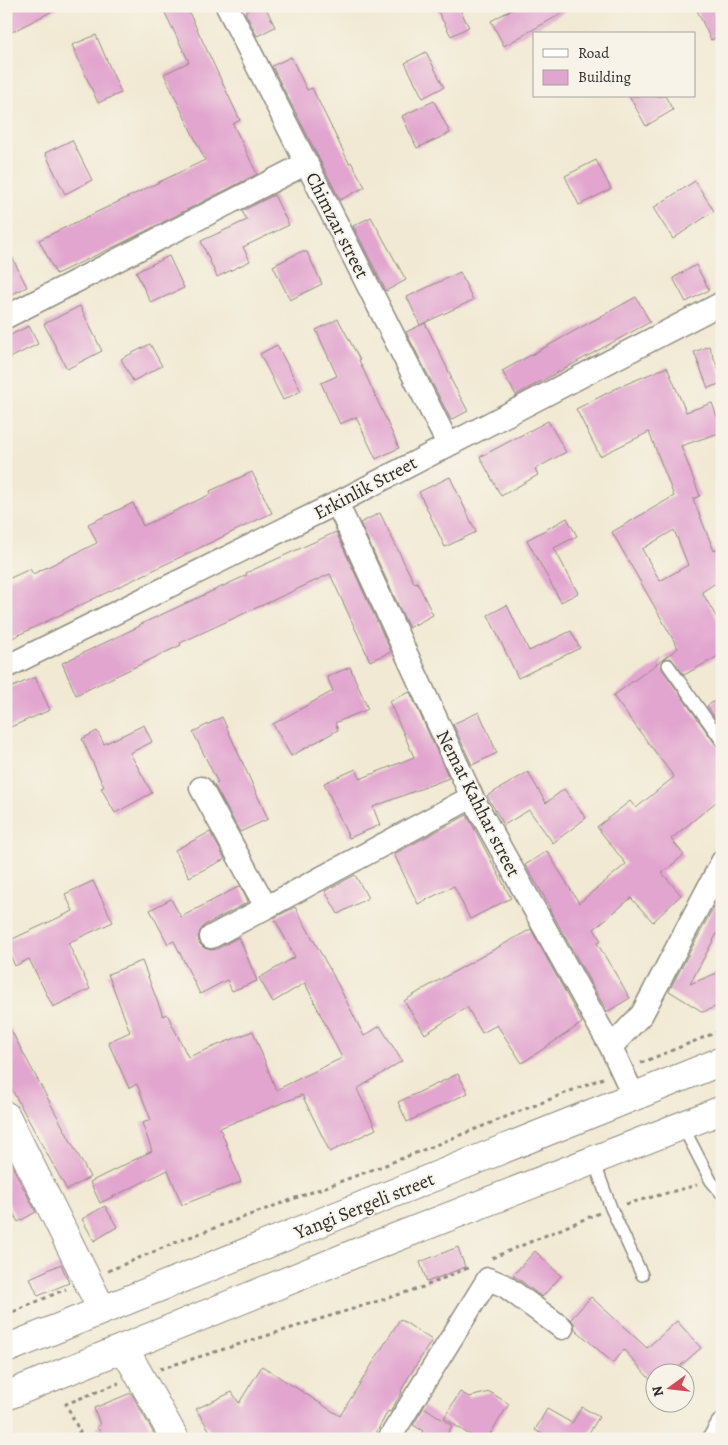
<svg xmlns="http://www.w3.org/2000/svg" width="728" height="1445" viewBox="0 0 728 1445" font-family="Alegreya,serif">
<rect width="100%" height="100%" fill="#f7f3e8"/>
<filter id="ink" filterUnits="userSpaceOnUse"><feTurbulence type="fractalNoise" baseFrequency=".02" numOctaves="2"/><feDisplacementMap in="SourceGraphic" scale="10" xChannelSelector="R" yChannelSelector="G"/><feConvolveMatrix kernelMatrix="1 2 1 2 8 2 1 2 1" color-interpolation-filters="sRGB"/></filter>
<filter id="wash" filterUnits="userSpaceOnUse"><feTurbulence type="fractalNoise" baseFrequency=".0096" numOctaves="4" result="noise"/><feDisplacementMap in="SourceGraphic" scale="20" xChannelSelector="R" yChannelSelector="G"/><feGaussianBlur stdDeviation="1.12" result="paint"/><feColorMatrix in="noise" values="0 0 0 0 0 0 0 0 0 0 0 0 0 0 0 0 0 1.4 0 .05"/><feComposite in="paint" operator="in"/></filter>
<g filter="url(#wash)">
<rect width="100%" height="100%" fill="#f1e9d3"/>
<g id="blocks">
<!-- building -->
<path fill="#e2a5cf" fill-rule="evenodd" d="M 6,6 L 62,6 L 6,35 Z
M 179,6 L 186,6 L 240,120 L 233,124 L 257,174 L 122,243 L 56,274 L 39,240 L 205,160 L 164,74 L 189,62 L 165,13 Z
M 256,6 L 265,6 L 275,27 L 257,36 L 245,12 Z
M 435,6 L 458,6 L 469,27 L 451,36 Z
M 518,6 L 575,6 L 504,46 L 491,21 Z
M 695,6 L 712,6 L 722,26 L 722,35 L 711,40 Z
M 96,35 L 121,93 L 98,103 L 72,45 Z
M 426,52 L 444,87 L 423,98 L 405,63 Z
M 291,57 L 307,90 L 312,88 L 349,163 L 351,162 L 365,187 L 340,200 L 272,66 Z
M 629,96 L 665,96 L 673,110 L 646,126 Z
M 434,101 L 450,133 L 417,148 L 402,116 Z
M 72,140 L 92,180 L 65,194 L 45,153 Z
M 596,160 L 611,189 L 579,205 L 565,176 Z
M 695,181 L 714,211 L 673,239 L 653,208 Z
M 274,195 L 289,225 L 243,247 L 250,261 L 217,277 L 201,241 L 247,220 L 242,211 Z
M 371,217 L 406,280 L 386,291 L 353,226 Z
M 6,245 L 27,287 L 6,297 Z
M 300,252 L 307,252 L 322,284 L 290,300 L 273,266 Z
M 169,256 L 184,288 L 151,303 L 136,272 Z
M 696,265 L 709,290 L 686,302 L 673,278 Z
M 460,272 L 473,300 L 420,325 L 407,297 Z
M 636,297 L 650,322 L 516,395 L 502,371 Z
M 80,306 L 102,351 L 67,369 L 44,324 Z
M 338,319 L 360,360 L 359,360 L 399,448 L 376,459 L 356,417 L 340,424 L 321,383 L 337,376 L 316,330 Z
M 425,323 L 452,378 L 450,378 L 468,411 L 451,420 L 406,332 Z
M 29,326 L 38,344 L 6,360 L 6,337 Z
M 150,344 L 162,366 L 133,381 L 121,359 Z
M 277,345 L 301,391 L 283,400 L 260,354 Z
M 709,346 L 722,378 L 722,383 L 708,388 L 694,352 Z
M 667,367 L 686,412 L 712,403 L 722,430 L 722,432 L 681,446 L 700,496 L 693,499 L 714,551 L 722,546 L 722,579 L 702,592 L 722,627 L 722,654 L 684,675 L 671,658 L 664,659 L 661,665 L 662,669 L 716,745 L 722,748 L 722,797 L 671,839 L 684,855 L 662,873 L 681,895 L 653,922 L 631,898 L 594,929 L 601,941 L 597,943 L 630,998 L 607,1012 L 554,917 L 549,909 L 551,908 L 525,865 L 547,851 L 579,903 L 626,864 L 597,827 L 630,801 L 636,808 L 674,777 L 613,696 L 678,648 L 612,532 L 674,496 L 649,432 L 600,456 L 576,409 L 619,387 ZM 674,530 L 688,565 L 660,581 L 642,549 Z
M 548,421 L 566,452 L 535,469 L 538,475 L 501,496 L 480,457 Z
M 252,472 L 272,513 L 6,641 L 6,580 L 30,569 L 33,574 L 97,543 L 88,524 L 133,503 L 143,526 L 211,494 L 210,491 Z
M 450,477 L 476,532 L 445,547 L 419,492 Z
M 380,513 L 414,583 L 417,582 L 433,615 L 409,628 L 360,523 Z
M 567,518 L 577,536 L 554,548 L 578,593 L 561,602 L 527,540 Z
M 336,532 L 391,652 L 370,661 L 330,574 L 180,643 L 181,645 L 76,695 L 62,663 L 140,626 L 139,625 L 247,575 L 246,573 Z
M 507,605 L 529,651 L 571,631 L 580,648 L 518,678 L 488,615 Z
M 350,667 L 368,709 L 335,723 L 338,730 L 291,756 L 273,724 L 333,691 L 327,677 Z
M 35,677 L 50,710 L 6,729 L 6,690 Z
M 410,692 L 449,778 L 373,807 L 380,825 L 349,838 L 324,783 L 356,769 L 360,779 L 414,757 L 389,701 Z
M 722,696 L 722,728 L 707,706 Z
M 479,712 L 497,753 L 472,765 L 453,724 Z
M 222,717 L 268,819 L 240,832 L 214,785 L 218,783 L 193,732 Z
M 144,725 L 152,742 L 130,753 L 152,793 L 115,813 L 101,788 L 104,787 L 82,739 L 97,731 L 104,744 Z
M 528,772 L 546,803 L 564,789 L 586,818 L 553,843 L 529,810 L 504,825 L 487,796 Z
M 467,815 L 511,898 L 470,919 L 454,886 L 418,904 L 394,854 Z
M 210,832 L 225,859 L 189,877 L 175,850 Z
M 355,875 L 368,898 L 338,914 L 325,891 Z
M 93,881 L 113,922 L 68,943 L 90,989 L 53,1007 L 29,959 L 15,966 L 6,946 L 6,942 L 73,911 L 65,894 Z
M 240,886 L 248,902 L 205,925 L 200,931 L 198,937 L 199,943 L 204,948 L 211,950 L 217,949 L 239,937 L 257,981 L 232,991 L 227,980 L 200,994 L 174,941 L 168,944 L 150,910 L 171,899 L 181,917 Z
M 722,891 L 722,924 L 690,984 L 722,971 L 722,1004 L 703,1012 L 669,991 Z
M 295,907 L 333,975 L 364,1036 L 380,1026 L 402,1061 L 357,1089 L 376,1129 L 330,1152 L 302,1095 L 220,1128 L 241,1182 L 182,1205 L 168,1170 L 100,1203 L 90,1182 L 152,1151 L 142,1123 L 151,1120 L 137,1084 L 129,1088 L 108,1042 L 130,1032 L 108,974 L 142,961 L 163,1016 L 167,1014 L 188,1057 L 253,1031 L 276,1090 L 342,1058 L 305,983 L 273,1002 L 259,978 L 295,957 L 274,918 Z
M 531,929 L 582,1023 L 522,1063 L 497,1025 L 482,1033 L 467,1007 L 425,1034 L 404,1001 L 425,988 Z
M 6,1021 L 90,1177 L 67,1190 L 6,1079 Z
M 458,1074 L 468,1093 L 407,1122 L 398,1102 Z
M 6,1154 L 36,1212 L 18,1222 L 6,1199 Z
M 105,1206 L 117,1227 L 94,1241 L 82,1219 Z
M 458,1247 L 465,1267 L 427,1282 L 420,1262 Z
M 535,1251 L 561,1276 L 542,1297 L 513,1275 Z
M 61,1264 L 69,1283 L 38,1296 L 30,1278 Z
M 591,1297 L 647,1348 L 677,1321 L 701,1348 L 673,1372 L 656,1372 L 656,1386 L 624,1350 L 613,1363 L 575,1329 L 574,1323 L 571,1319 Z
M 400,1319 L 432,1340 L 408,1378 L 401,1391 L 402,1392 L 390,1412 L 388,1411 L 373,1439 L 215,1439 L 196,1409 L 232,1392 L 239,1403 L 262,1366 L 340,1416 Z
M 460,1392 L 469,1397 L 490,1392 L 509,1404 L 487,1439 L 476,1439 L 444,1418 Z
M 131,1393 L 157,1439 L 108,1439 L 96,1427 L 100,1425 L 94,1408 Z
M 424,1407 L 452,1426 L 444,1439 L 418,1439 L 423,1431 L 413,1425 Z
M 582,1407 L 599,1417 L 589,1433 L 600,1439 L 551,1439 L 535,1430 L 547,1409 L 572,1423 Z"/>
</g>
</g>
<g filter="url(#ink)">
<use href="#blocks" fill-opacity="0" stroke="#8e8a7f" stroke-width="1"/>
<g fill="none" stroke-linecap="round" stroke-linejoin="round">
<!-- lane casing -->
<g stroke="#8e8a7f" stroke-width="14">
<path id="lane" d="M 668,665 L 722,741
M 682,1125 L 711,1181 L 722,1194
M 593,1159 L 611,1208 L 642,1275"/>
</g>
<!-- street casing -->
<g stroke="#8e8a7f" stroke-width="25">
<path id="street" d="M 227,6 L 448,444
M 6,317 L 307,163
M 337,503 L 472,797 L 611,1047 L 634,1097
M 6,667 L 337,503 L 722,303
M 201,788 L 266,907
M 211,937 L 472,797
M 611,1047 L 642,1014 L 722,862
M 389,1439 L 488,1279 L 505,1286 L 562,1328
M 714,1439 L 722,1425"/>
</g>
<!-- secondary casing -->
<g stroke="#8e8a7f" stroke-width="30">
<path id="secondary" d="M 6,1116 L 102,1310
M 124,1348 L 175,1439"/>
</g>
<!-- primary casing -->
<g stroke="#8e8a7f" stroke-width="30">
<path id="primary" d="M 6,1349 L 722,1061
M 6,1396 L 356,1253 L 722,1110"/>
</g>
<!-- path -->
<path stroke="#8e8a7f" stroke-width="3" stroke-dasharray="4 4" stroke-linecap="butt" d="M 641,1063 L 722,1030
M 626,1204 L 697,1185
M 492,1258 L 599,1213
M 108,1271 L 179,1241 L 388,1164 L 603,1078
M 6,1315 L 66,1289
M 160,1369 L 423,1287 L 470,1267
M 63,1439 L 80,1432 L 66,1404 L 119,1383"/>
<!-- lane -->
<use href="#lane" stroke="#fff" stroke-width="11"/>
<!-- street -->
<use href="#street" stroke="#fff" stroke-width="22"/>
<!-- secondary -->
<use href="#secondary" stroke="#fff" stroke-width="28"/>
<!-- primary -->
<use href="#primary" stroke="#fff" stroke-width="28"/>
</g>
</g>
<g text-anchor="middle" stroke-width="4" stroke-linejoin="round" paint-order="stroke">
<!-- street labels -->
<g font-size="19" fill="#2b2b2b" stroke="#f7f3e8">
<text transform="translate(338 225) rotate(63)" y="7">Chimzar street</text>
<text transform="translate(365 487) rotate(-28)" y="7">Erkinlik Street</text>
<text transform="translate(479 803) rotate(63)" y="7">Nemat Kahhar street</text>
<text transform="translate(364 1205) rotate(-22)" y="7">Yangi Sergeli street</text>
</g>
</g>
<!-- margin -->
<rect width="728" height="1445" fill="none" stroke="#f7f3e8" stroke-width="25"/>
<!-- legend -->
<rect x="533" y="32" width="162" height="65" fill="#f7f3e8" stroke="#a5a39c"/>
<rect x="543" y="49" width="25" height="8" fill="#ffffff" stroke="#a5a39c"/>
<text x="578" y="58" font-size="15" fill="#2b2b2b">Road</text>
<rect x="543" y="70" width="25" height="15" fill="#e2a5cf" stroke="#a5a39c"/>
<text x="578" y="82" font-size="15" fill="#2b2b2b">Building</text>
<!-- north arrow -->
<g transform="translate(670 1388) rotate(255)"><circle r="24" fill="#f7f3e8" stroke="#a5a39c"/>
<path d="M0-4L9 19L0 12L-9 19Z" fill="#d1495b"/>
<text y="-8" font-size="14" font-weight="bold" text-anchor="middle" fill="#2b2b2b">N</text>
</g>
</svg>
